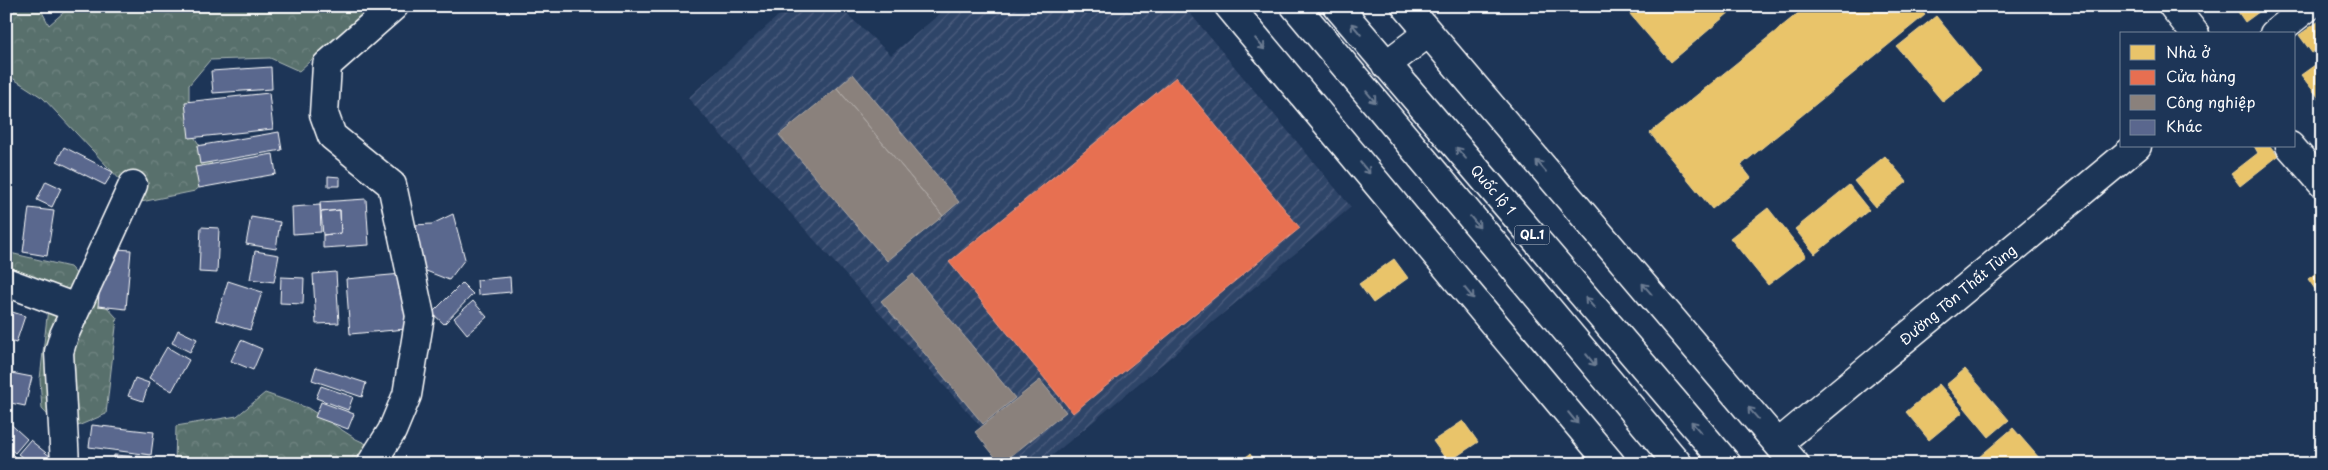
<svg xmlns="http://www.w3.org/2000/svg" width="2328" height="470" viewBox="0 0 2328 470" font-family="'Playpen Sans',sans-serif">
<defs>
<pattern id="industrial-furrows" width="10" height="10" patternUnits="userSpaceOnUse" patternTransform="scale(1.25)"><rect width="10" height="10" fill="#2f4468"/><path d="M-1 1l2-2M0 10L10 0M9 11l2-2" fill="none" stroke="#4e607f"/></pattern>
<pattern id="forest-crowns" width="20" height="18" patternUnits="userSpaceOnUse" patternTransform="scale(1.25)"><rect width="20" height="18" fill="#58706c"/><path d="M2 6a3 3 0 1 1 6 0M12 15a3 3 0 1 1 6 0" fill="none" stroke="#718582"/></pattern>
</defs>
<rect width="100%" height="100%" fill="#1d3557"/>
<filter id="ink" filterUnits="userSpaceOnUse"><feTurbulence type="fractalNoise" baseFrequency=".02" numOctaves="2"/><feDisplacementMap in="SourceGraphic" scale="10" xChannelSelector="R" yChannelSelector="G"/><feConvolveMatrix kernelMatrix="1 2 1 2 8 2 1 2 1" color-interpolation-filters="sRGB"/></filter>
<g filter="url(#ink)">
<!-- industrial -->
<path fill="url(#industrial-furrows)" d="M 789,6 L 838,6 L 891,55 L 949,6 L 1184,6 L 1351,207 L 1042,464 L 1014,464 L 688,98 Z"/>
<!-- forest -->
<path fill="url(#forest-crowns)" stroke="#acb8b6" d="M 20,6 L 39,6 L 49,25 L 71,6 L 371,6 L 299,71 L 270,58 L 210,60 L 189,85 L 189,129 L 217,172 L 195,191 L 141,202 L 43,98 L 6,74 L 6,18 Z
M 6,245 L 10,253 L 70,267 L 117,318 L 106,414 L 64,432 L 42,409 L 40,379 L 49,299 L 6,288 Z
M 265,393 L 308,408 L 356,439 L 410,464 L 237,464 L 233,458 L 227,464 L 175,464 L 176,426 L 237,416 Z"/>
<!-- homes -->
<path fill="#e9c46a" stroke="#f0d697" d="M 1623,6 L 1737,6 L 1671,62 Z
M 1807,6 L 1918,6 L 1925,15 L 1741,165 L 1751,178 L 1712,209 L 1650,133 Z
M 2234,6 L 2267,6 L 2245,22 Z
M 1936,16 L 1981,71 L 1943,102 L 1897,47 Z
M 2322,19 L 2322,46 L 2312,53 L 2299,35 Z
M 2322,60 L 2322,102 L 2301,75 Z
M 2270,146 L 2278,156 L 2240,186 L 2231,174 L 2258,153 L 2254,146 Z
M 1885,156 L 1907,182 L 1875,207 L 1854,181 Z
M 1849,185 L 1869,210 L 1815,254 L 1795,229 Z
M 1768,208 L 1806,256 L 1768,285 L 1730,238 Z
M 1394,259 L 1408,278 L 1373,303 L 1359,284 Z
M 2322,269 L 2322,299 L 2308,279 Z
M 1965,369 L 2009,420 L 1989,437 L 1946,385 Z
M 1939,384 L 1963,412 L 1929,440 L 1906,412 Z
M 1463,421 L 1478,442 L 1448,462 L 1433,441 Z
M 2013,428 L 2040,459 L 2035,464 L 1971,464 Z
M 1250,454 L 1257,464 L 1237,464 Z"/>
<!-- shops -->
<path fill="#e76f51" stroke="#ee9a85" d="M 1176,77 L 1300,228 L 1073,413 L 949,262 Z"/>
<!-- industry -->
<path fill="#8a817c" stroke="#ada7a3" d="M 853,74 L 959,202 L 943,216 L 837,88 Z
M 837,88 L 943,216 L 887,261 L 779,135 Z
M 913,274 L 1015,398 L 983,424 L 881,301 Z
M 1040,380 L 1066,412 L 1001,464 L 975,432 Z"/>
<!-- building -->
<path fill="#5a678e" stroke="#fff" d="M 271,67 L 272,89 L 213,93 L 211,71 Z
M 269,93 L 273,129 L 189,138 L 185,102 Z
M 279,132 L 282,150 L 200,164 L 197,146 Z
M 64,147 L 113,172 L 105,185 L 57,161 Z
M 273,154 L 276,174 L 199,188 L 195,167 Z
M 328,176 L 340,177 L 340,186 L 328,186 Z
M 46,181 L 61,188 L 52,207 L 37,200 Z
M 366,199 L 369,245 L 323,248 L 323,235 L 341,233 L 340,210 L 321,212 L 320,202 Z
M 320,205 L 321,232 L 293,234 L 292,207 Z
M 29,208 L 54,211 L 47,256 L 23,252 Z
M 340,210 L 341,233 L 323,235 L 321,212 Z
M 453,214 L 465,259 L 449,280 L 411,265 L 413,225 L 432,224 Z
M 251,217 L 280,222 L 276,249 L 246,244 Z
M 201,227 L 219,228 L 217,273 L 199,272 Z
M 103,248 L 131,250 L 126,309 L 98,306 Z
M 255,251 L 279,255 L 274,282 L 250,279 Z
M 336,272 L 339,323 L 316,324 L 313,274 Z
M 402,274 L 406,329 L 350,334 L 346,279 Z
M 281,277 L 304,278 L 303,304 L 280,303 Z
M 510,277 L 511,292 L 478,295 L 477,280 Z
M 228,281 L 262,292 L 250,330 L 216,320 Z
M 462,283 L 473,294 L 444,324 L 432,313 Z
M 473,301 L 487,317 L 467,334 L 454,318 Z
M 6,310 L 25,316 L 16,343 L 6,340 Z
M 178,330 L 197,339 L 190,352 L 172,343 Z
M 241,340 L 262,349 L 253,370 L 231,361 Z
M 167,347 L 189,360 L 172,391 L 149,378 Z
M 316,367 L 366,383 L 362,397 L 312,380 Z
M 6,372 L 32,377 L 25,406 L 6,402 Z
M 135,378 L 149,383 L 143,401 L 128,396 Z
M 321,386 L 353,397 L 348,410 L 316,398 Z
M 321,402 L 354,414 L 348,429 L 315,417 Z
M 6,420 L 27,439 L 15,453 L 6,445 Z
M 92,425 L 154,432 L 151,455 L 89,447 Z
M 30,440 L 51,457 L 45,464 L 31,464 L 18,454 Z
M 6,449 L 15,457 L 9,464 L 6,464 Z
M 114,455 L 155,458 L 155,464 L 113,464 Z"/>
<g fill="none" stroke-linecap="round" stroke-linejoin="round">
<!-- minor casing -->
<g stroke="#fff" stroke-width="31">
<path id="minor" d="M 2173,6 L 2195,34
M 2274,34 L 2309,6
M 2290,146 L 2322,183
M 6,282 L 76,308
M 1779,443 L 2137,146
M 65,464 L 59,352 L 64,335 L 133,185
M 371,464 L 392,431 L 407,395 L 420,316 L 392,185 L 332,136 L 324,114 L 327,65 L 394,6"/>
</g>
<!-- highway casing -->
<g stroke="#fff" stroke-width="31">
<path id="highway" d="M 1229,6 L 1611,464
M 1295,6 L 1678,464
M 1337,6 L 1727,464
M 1406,6 L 1795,464
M 1386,65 L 1428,33"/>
</g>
<!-- minor -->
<use href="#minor" stroke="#1d3557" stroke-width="28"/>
<!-- highway -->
<use href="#highway" stroke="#1d3557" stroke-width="28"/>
</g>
<!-- one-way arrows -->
<defs><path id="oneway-shaft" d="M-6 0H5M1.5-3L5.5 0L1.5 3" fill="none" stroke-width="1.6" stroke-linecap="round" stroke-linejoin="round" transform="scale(1.25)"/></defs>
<g stroke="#6c7c92">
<use href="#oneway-shaft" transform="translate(1356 29) rotate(-130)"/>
<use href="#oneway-shaft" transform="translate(1260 44) rotate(50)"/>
<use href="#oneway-shaft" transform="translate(1371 97) rotate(50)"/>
<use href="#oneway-shaft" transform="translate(1461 153) rotate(-131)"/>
<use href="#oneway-shaft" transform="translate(1541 166) rotate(-131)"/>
<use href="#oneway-shaft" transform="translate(1365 168) rotate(50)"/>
<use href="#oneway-shaft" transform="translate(1475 222) rotate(50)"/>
<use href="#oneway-shaft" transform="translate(1647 289) rotate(-131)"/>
<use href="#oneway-shaft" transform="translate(1469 293) rotate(50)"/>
<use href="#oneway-shaft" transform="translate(1590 303) rotate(-131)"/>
<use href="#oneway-shaft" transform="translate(1591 360) rotate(50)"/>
<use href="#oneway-shaft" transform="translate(1753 413) rotate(-131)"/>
<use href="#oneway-shaft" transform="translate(1573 418) rotate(50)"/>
<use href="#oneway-shaft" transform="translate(1696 427) rotate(-131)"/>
</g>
</g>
<g text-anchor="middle" stroke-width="5" stroke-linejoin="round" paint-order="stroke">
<!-- shield labels -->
<rect fill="#1d3557" stroke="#bbc2cd" stroke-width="1" x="1514.5" y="225.5" width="35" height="19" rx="4"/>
<g font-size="12" font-weight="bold" fill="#fff">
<text x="1532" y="239">QL.1</text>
</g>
<!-- street labels -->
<g font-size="14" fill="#fff" stroke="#1d3557">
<text transform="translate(1493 190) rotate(49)" y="5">Quốc lộ 1</text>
<text transform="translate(1958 295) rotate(-40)" y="5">Đường Tôn Thất Tùng</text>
</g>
</g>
<!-- margin -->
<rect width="2328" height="470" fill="none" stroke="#1d3557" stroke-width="25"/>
<rect x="12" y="12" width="2303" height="445" fill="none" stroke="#fff" stroke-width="2" filter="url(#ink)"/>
<!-- legend -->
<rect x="2120" y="32" width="175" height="115" fill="#1d3557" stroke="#77869a"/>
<rect x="2130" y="45" width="25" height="15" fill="#e9c46a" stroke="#77869a"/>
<text x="2166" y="58" font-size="15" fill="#ffffff">Nhà ở</text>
<rect x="2130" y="70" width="25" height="15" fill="#e76f51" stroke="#77869a"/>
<text x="2166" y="82" font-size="15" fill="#ffffff">Cửa hàng</text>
<rect x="2130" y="95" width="25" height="15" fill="#8a817c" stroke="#77869a"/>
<text x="2166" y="108" font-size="15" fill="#ffffff">Công nghiệp</text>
<rect x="2130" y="120" width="25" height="15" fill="#5a678e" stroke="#77869a"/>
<text x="2166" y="132" font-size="15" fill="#ffffff">Khác</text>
</svg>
